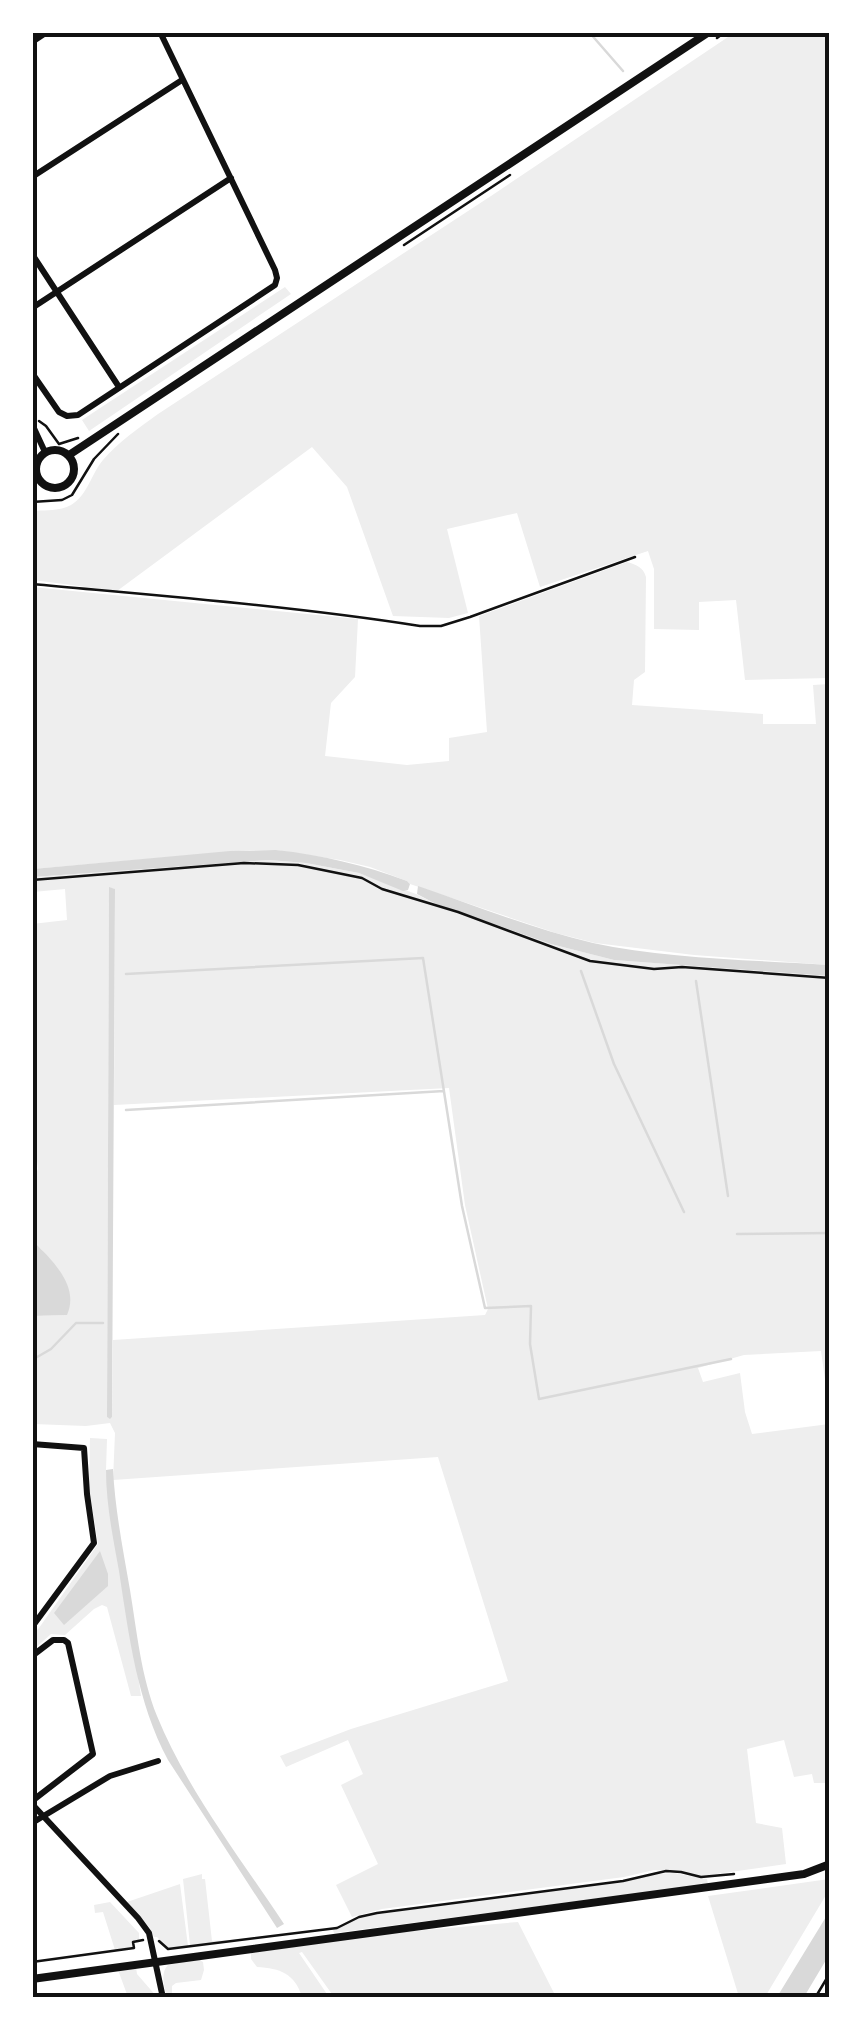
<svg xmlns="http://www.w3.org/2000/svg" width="862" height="2030" viewBox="0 0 862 2030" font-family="Karla,sans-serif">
<rect width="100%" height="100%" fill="#fff"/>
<!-- green -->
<path fill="#eee" fill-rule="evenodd" d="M 734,33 L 829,33 L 829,678 L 745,680 L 736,600 L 699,602 L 699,630 L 654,629 L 654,569 L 648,551 L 540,587 L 517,513 L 447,529 L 468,613 L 449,618 L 393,616 L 347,487 L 312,447 L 117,591 L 33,580 L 33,511 C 45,510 61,511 71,505 C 88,495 91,474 103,460 C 118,442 139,428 158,414 L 491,196 Z
M 285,287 L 291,294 L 89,431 L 82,420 L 91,414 Z
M 627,562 C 637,565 643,567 646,577 L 645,672 L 634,680 L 632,705 L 763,714 L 763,724 L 816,724 L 813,685 L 829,684 L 829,965 L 694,955 L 595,943 L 556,933 L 410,884 L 407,881 L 370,867 L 340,860 L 276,850 L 250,850 L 33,869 L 32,587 L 358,619 L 355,677 L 331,703 L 325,756 L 407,765 L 449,761 L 449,738 L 487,732 L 479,616 Z
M 269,860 L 306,863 L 359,873 L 416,894 L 436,904 L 551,944 L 614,960 L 829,976 L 829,1408 L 821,1351 L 744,1355 L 698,1368 L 703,1382 L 740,1373 L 745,1412 L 752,1434 L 829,1424 L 830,1734 L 825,1735 L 829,1757 L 829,1783 L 814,1783 L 812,1774 L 794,1777 L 784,1740 L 747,1749 L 756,1823 L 782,1828 L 786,1864 L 702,1876 L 682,1871 L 654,1870 L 624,1877 L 382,1909 L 352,1917 L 336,1885 L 378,1864 L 341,1785 L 363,1774 L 348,1740 L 286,1767 L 280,1756 L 351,1729 L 508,1681 L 438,1457 L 113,1480 L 115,1433 L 110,1423 L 86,1426 L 33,1424 L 33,1316 L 67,1315 L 42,1250 L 33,1240 L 33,1180 L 38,1169 L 37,1161 L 32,1156 L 32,924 L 67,920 L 65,889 L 33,892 L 33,877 ZM 109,888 L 115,889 L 114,1105 L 449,1088 L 465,1205 L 488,1309 L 485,1315 L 113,1340 L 112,1417 L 110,1418 L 107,1417 Z
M 90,1438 L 107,1439 L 106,1470 L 141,1696 L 131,1696 L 107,1607 L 102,1605 L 94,1609 L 65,1635 L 51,1634 L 33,1650 L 33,1634 L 39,1628 L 98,1544 L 89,1487 Z
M 674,1873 L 707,1879 L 708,1884 L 334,1933 L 333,1930 L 356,1919 L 378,1914 L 626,1881 L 658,1874 Z
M 202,1874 L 202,1879 L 205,1879 L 212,1941 L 245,1939 L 190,1945 L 183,1879 Z
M 829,1879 L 829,1890 L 765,1997 L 739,1997 L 708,1896 Z
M 180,1884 L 188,1946 L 168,1948 L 157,1937 L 154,1937 L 150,1928 L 127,1902 Z
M 110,1902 L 139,1933 L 139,1940 L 132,1942 L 133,1947 L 115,1950 L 103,1912 L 95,1913 L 94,1905 Z
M 518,1922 L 556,1997 L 334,1997 L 302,1952 L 299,1953 L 329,1997 L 302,1997 C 295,1974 280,1968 257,1967 L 251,1959 L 251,1953 L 390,1933 Z
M 198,1959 L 203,1962 L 204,1970 L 201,1980 L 176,1983 L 172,1986 L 172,1997 L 167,1997 C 164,1987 160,1973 168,1965 Z
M 136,1967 L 137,1974 L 157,1997 L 128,1997 L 118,1970 Z"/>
<!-- water -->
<path fill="#d9d9d9" d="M 276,850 C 322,855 364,865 407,881 L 410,884 L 408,890 L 403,891 L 359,873 L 306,863 L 269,860 L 33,877 L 33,869 L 230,851 Z
M 418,886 C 476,906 534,929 593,943 C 666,959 754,960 829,965 L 829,976 L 614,960 L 551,944 L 436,904 L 417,894 Z
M 109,887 L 115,889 L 112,1417 L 110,1419 L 107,1417 Z
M 32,1240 C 52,1260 80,1286 67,1315 L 33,1316 Z
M 113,1469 C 115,1509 123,1550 130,1590 C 137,1632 141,1676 157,1716 C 186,1788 241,1859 284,1924 L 277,1928 L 168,1760 C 137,1702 129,1636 119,1571 C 113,1538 106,1504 106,1470 Z
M 100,1551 L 108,1574 L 108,1586 L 64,1625 L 54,1613 Z
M 829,1912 L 829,1955 L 804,1997 L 777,1997 Z"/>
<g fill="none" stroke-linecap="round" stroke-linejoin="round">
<!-- stream -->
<path stroke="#d9d9d9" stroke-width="2.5" d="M 589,32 L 623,71
M 581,971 L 614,1064 L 684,1212
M 126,974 L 423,958 L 462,1206 L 485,1308 L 531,1306 L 530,1344 L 539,1399 L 731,1359
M 696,981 L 728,1196
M 126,1110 L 444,1091
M 737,1234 L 830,1233
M 32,1360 L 51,1349 L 76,1323 L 103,1323"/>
<!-- path -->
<path stroke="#111" stroke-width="2.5" d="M 717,38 L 725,32
M 404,245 L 510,175
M 39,421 L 46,426 L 59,444 L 78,438
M 32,502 L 62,500 L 72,495 L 94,459 L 118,434
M 32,880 L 244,863 L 298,865 L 362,878 L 382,889 L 458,912 L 590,961 L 654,969 L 682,967 L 830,978
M 159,1941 L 168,1949 L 337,1928 L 359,1917 L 377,1913 L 623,1881 L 666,1871 L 681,1872 L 701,1877 L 734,1874
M 32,1962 L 134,1948 L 133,1942 L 143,1940
M 815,1998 L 830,1973"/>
<!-- service -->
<path stroke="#111" stroke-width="2.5" d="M 32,584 C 162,596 292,606 420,626 L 441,626 L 470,617 L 635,557"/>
<!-- minor -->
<path stroke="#111" stroke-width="6" d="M 32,42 L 47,32
M 32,177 L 182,80
M 32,254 L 119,387
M 32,308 L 231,178
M 32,373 L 59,412 L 67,416 L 78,415 L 275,285 L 277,278 L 275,270 L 160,32
M 32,424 L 45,452
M 32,1444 L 84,1448 L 87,1494 L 94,1543 L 32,1627
M 32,1656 L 53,1640 L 64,1640 L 68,1643 L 93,1754 L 32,1801
M 32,1804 L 138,1918 L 149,1933 L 163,1998
M 32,1823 L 110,1776 L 158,1761"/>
<!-- tertiary -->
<path stroke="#111" stroke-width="8" d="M36 469a19 19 0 1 1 38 0a19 19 0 1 1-38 0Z
M 69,455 L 709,32
M 32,1979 L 804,1874 L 830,1864"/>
</g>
<!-- border -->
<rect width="862" height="2030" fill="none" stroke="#ffffff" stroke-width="70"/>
<rect x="35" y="35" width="792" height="1960" fill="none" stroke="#111" stroke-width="4"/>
</svg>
